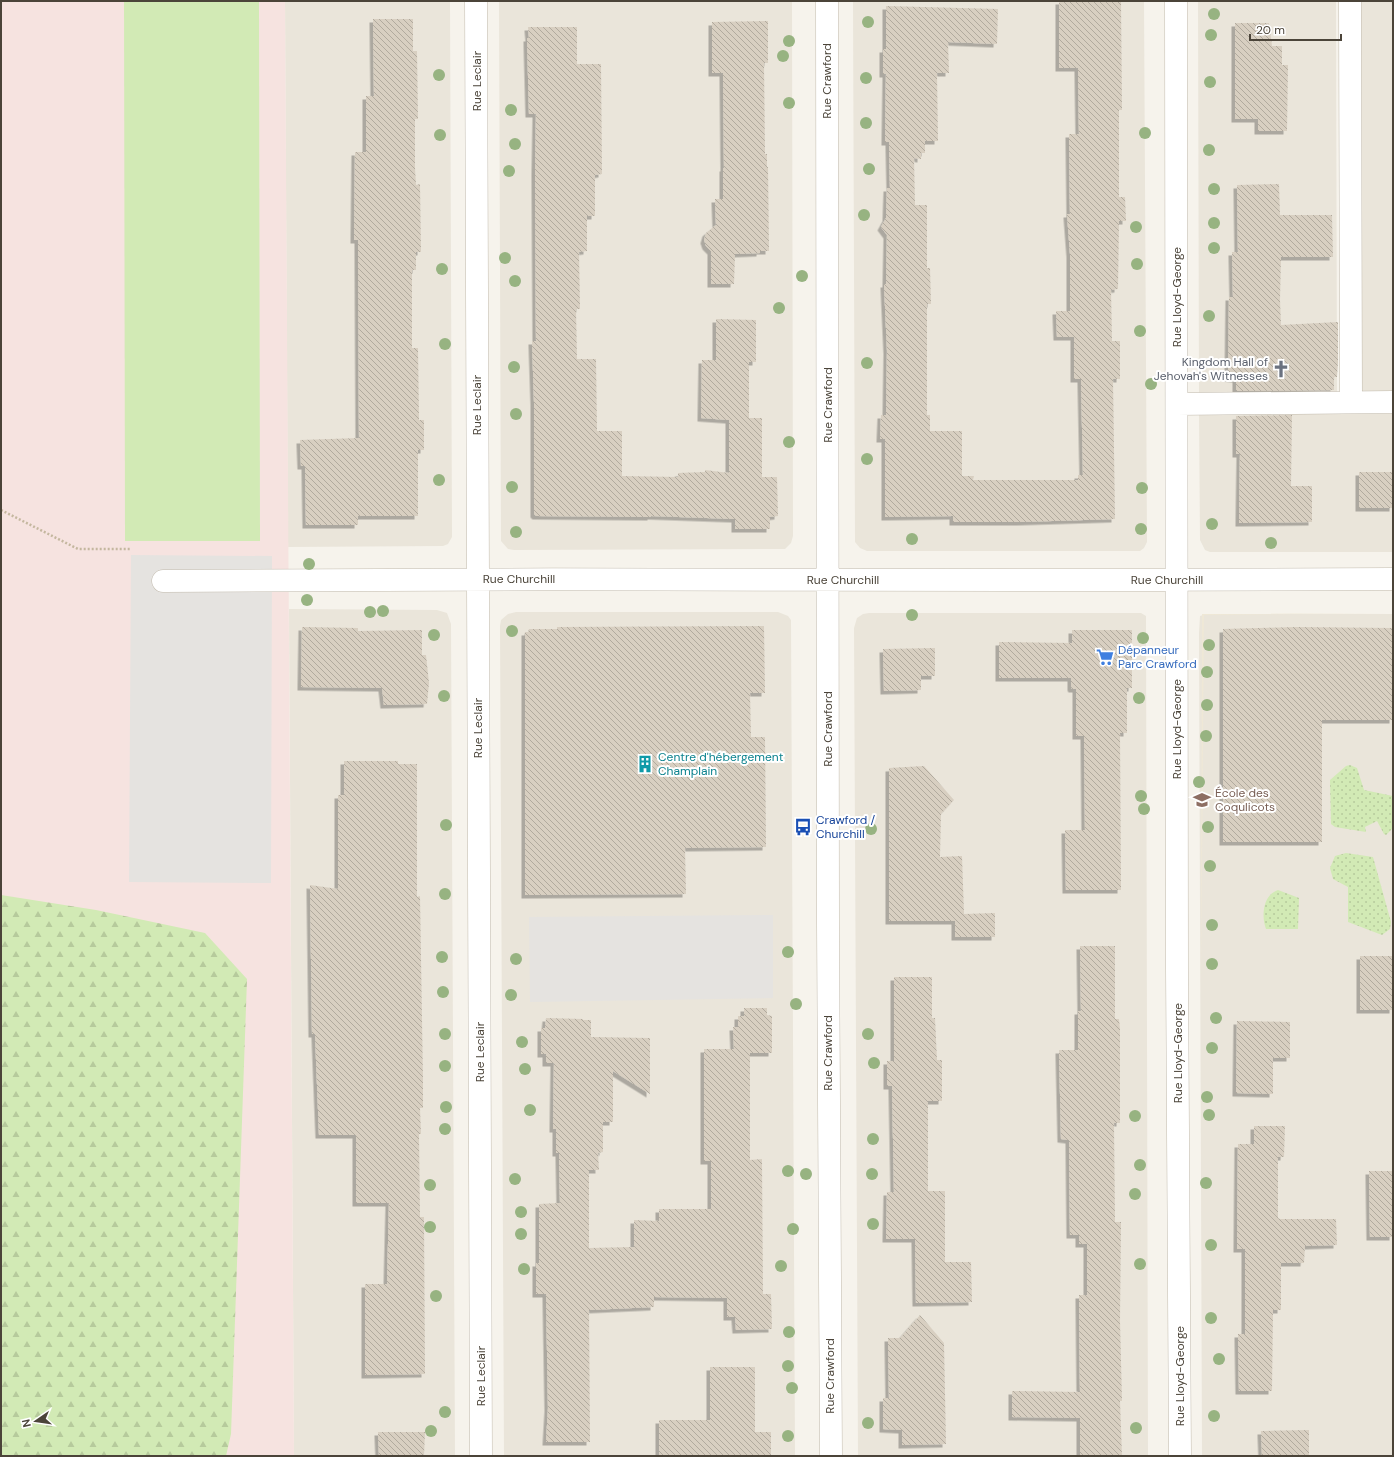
<svg xmlns="http://www.w3.org/2000/svg" width="1394" height="1457" viewBox="0 0 1394 1457" font-family="'DM Sans',sans-serif">
<defs>
<pattern id="grass-dots" width="8" height="8" patternUnits="userSpaceOnUse"><rect width="8" height="8" fill="#d2eab5"/><path d="M2 2h.1M6 6h.1" fill="none" stroke="#b6ca9c" stroke-width="1.8" stroke-linecap="round"/></pattern>
<pattern id="forest-firs" width="22" height="20" patternUnits="userSpaceOnUse"><rect width="22" height="20" fill="#d2eab5"/><path d="M5 1l3.5 6h-7zM16 11l3.5 6h-7z" fill="#b6ca9c"/></pattern>
<pattern id="building-back-hatch" width="6" height="6" patternUnits="userSpaceOnUse"><rect width="6" height="6" fill="#d8cfc1"/><path d="M-1 5l2 2M0 0l6 6M5-1l2 2" fill="none" stroke="#b1aa9e"/></pattern>
<filter id="shadow"><feDropShadow dx="-3.5" dy="3.5" stdDeviation="0" flood-color="#0004"/></filter>
</defs>
<rect width="100%" height="100%" fill="#f6f3ec"/>
<!-- residential -->
<path fill="#eae5da" d="M 285,1 L 450,1 L 452,537 L 448,544 L 443,546 L 288,547 Z
M 499,1 L 792,1 L 793,536 L 791,543 L 785,549 L 514,550 L 508,549 L 501,541 Z
M 853,1 L 1144,1 L 1147,542 L 1144,548 L 1140,551 L 867,551 L 860,548 L 855,542 Z
M 1198,1 L 1336,1 L 1337,396 L 1199,396 Z
M 1356,1 L 1393,1 L 1393,398 L 1354,397 Z
M 1199,412 L 1393,414 L 1393,552 L 1210,552 L 1205,550 L 1200,540 Z
M 289,609 L 437,610 L 447,613 L 451,624 L 455,1456 L 294,1456 Z
M 516,612 L 778,612 L 788,616 L 791,620 L 795,1456 L 504,1456 L 500,626 L 501,620 L 508,614 Z
M 869,613 L 1141,613 L 1146,616 L 1148,1456 L 858,1456 L 854,628 L 857,618 L 863,614 Z
M 1206,614 L 1393,614 L 1393,1456 L 1202,1456 L 1199,633 L 1200,616 Z"/>
<!-- education -->
<path fill="#efe8d6" d="M 1393,613 L 1204,615 L 1201,986 L 1202,614 Z"/>
<!-- medical -->
<path fill="#f6e3e0" d="M 1,1 L 285,1 L 294,1456 L 1,1456 Z"/>
<!-- grass -->
<path fill="url(#grass-dots)" d="M 1350,765 L 1357,768 L 1364,790 L 1393,796 L 1393,828 L 1386,835 L 1384,834 L 1377,821 L 1365,827 L 1366,832 L 1335,827 L 1331,824 L 1330,780 L 1346,766 Z
M 1346,853 L 1373,857 L 1391,922 L 1390,929 L 1382,935 L 1348,922 L 1348,887 L 1333,879 L 1330,868 L 1335,856 Z
M 1278,890 L 1299,898 L 1298,929 L 1266,929 C 1261,916 1263,895 1278,890 Z"/>
<!-- forest -->
<path fill="url(#forest-firs)" d="M 1,895 L 96,910 L 205,933 L 247,979 L 231,1434 L 226,1456 L 1,1456 Z"/>
<!-- garden -->
<path fill="#d2eab5" d="M 124,1 L 259,1 L 260,541 L 125,541 Z"/>
<!-- parking -->
<path fill="#e5e3e0" d="M 131,555 L 272,556 L 271,883 L 129,882 Z
M 773,915 L 773,998 L 530,1002 L 529,917 Z"/>
<!-- building -->
<path fill="url(#building-back-hatch)" filter="url(#shadow)" d="M 1059,1 L 1121,1 L 1122,110 L 1119,110 L 1119,197 L 1125,197 L 1126,221 L 1119,221 L 1118,289 L 1111,290 L 1112,341 L 1120,341 L 1120,379 L 1113,379 L 1115,519 L 1020,522 L 953,522 L 953,516 L 885,517 L 885,439 L 880,439 L 881,415 L 886,415 L 887,351 L 884,284 L 886,284 L 887,235 L 881,227 L 886,218 L 887,188 L 890,188 L 889,142 L 885,142 L 886,74 L 883,74 L 883,49 L 886,49 L 886,6 L 998,9 L 997,44 L 948,42 L 949,73 L 937,73 L 938,141 L 925,141 L 925,153 L 921,153 L 921,159 L 914,158 L 915,205 L 927,205 L 927,268 L 930,268 L 931,304 L 927,304 L 927,415 L 930,415 L 930,431 L 962,431 L 962,476 L 974,476 L 973,480 L 1078,480 L 1078,475 L 1083,475 L 1081,379 L 1074,379 L 1074,337 L 1057,337 L 1056,311 L 1070,311 L 1070,254 L 1067,214 L 1070,214 L 1069,134 L 1079,134 L 1078,68 L 1059,68 Z
M 373,19 L 413,19 L 413,51 L 417,51 L 418,119 L 415,119 L 415,168 L 416,185 L 420,184 L 421,252 L 416,252 L 416,270 L 412,270 L 412,348 L 418,348 L 419,420 L 424,420 L 424,450 L 418,450 L 418,516 L 358,516 L 358,525 L 306,525 L 305,466 L 301,466 L 300,440 L 359,438 L 358,240 L 354,240 L 355,152 L 366,152 L 366,96 L 374,96 Z
M 768,21 L 768,63 L 764,63 L 765,154 L 767,154 L 767,167 L 768,167 L 769,251 L 760,251 L 760,253 L 735,254 L 734,284 L 711,284 L 711,251 L 706,246 L 704,240 L 706,233 L 716,225 L 715,199 L 723,199 L 723,168 L 724,168 L 723,73 L 712,73 L 712,22 Z
M 1235,23 L 1269,23 L 1272,46 L 1282,46 L 1282,65 L 1288,65 L 1287,131 L 1258,131 L 1258,119 L 1235,119 Z
M 528,27 L 577,27 L 577,64 L 601,64 L 602,174 L 595,175 L 595,216 L 587,216 L 587,251 L 579,252 L 580,309 L 576,309 L 577,359 L 596,359 L 597,431 L 622,431 L 622,476 L 678,477 L 678,473 L 705,472 L 705,470 L 729,473 L 729,420 L 701,418 L 702,360 L 716,360 L 716,319 L 756,320 L 756,362 L 749,362 L 749,418 L 762,418 L 762,477 L 777,477 L 778,516 L 770,517 L 770,529 L 735,529 L 735,519 L 651,516 L 651,517 L 536,516 L 534,514 L 534,402 L 532,341 L 536,341 L 535,172 L 536,114 L 529,114 L 527,38 L 529,38 Z
M 1279,184 L 1280,215 L 1332,215 L 1333,257 L 1281,257 L 1280,300 L 1281,325 L 1338,322 L 1338,363 L 1337,377 L 1334,377 L 1334,390 L 1236,391 L 1236,379 L 1228,378 L 1229,297 L 1233,297 L 1232,252 L 1238,252 L 1237,185 Z
M 1292,415 L 1291,486 L 1312,486 L 1312,522 L 1239,523 L 1240,454 L 1236,454 L 1236,416 Z
M 1359,472 L 1393,472 L 1393,508 L 1359,508 Z
M 764,626 L 765,693 L 750,693 L 751,737 L 765,737 L 766,847 L 685,848 L 686,894 L 525,895 L 525,632 L 528,632 L 529,629 L 557,629 L 557,627 Z
M 302,627 L 358,628 L 358,631 L 422,630 L 422,655 L 426,655 L 429,683 L 427,704 L 384,705 L 382,688 L 301,687 Z
M 1296,627 L 1393,628 L 1393,720 L 1322,720 L 1322,842 L 1223,842 L 1223,629 Z
M 1072,630 L 1132,630 L 1132,688 L 1127,688 L 1127,733 L 1120,733 L 1121,890 L 1066,890 L 1065,830 L 1085,830 L 1084,736 L 1076,736 L 1076,689 L 1072,689 L 1071,687 L 1071,678 L 999,678 L 999,642 L 1072,643 Z
M 935,648 L 935,676 L 921,676 L 921,690 L 884,691 L 883,649 Z
M 344,761 L 398,761 L 398,764 L 417,764 L 417,897 L 420,896 L 423,1080 L 423,1108 L 420,1108 L 421,1134 L 419,1134 L 420,1217 L 424,1217 L 425,1374 L 365,1375 L 365,1284 L 387,1284 L 389,1203 L 356,1203 L 356,1135 L 319,1135 L 315,1034 L 312,1034 L 310,885 L 338,889 L 338,795 L 344,795 Z
M 924,766 L 954,800 L 941,814 L 940,857 L 962,856 L 964,914 L 995,913 L 995,937 L 955,937 L 955,921 L 889,921 L 889,768 Z
M 1080,946 L 1115,946 L 1115,1019 L 1119,1019 L 1120,1029 L 1120,1123 L 1114,1123 L 1115,1222 L 1121,1222 L 1120,1321 L 1122,1401 L 1120,1401 L 1122,1456 L 1080,1456 L 1080,1418 L 1012,1417 L 1012,1391 L 1080,1392 L 1079,1295 L 1087,1295 L 1087,1244 L 1079,1244 L 1079,1235 L 1070,1235 L 1069,1140 L 1061,1139 L 1059,1050 L 1078,1050 L 1078,1011 L 1081,1011 Z
M 1360,956 L 1393,956 L 1393,1010 L 1360,1010 Z
M 894,977 L 932,977 L 932,1018 L 935,1018 L 937,1060 L 942,1060 L 942,1101 L 928,1101 L 928,1191 L 945,1191 L 945,1262 L 971,1262 L 972,1302 L 916,1303 L 915,1239 L 886,1239 L 887,1192 L 894,1192 L 892,1086 L 887,1086 L 887,1061 L 894,1061 Z
M 744,1008 L 767,1008 L 767,1015 L 772,1016 L 772,1053 L 750,1053 L 750,1160 L 762,1159 L 763,1294 L 771,1294 L 772,1329 L 736,1330 L 735,1317 L 727,1317 L 727,1298 L 654,1297 L 654,1307 L 589,1310 L 590,1442 L 546,1442 L 548,1408 L 546,1294 L 536,1294 L 536,1263 L 539,1263 L 539,1204 L 560,1203 L 559,1153 L 556,1153 L 556,1129 L 553,1129 L 554,1063 L 546,1063 L 546,1054 L 541,1054 L 541,1028 L 545,1028 L 546,1018 L 583,1019 L 583,1020 L 591,1020 L 591,1037 L 650,1038 L 650,1094 L 613,1071 L 613,1122 L 603,1122 L 603,1152 L 598,1153 L 599,1170 L 589,1170 L 589,1248 L 634,1247 L 634,1220 L 659,1221 L 659,1209 L 711,1209 L 711,1161 L 704,1161 L 704,1049 L 734,1049 L 733,1027 L 738,1027 L 738,1016 L 744,1016 Z
M 1237,1021 L 1290,1022 L 1290,1058 L 1273,1058 L 1273,1094 L 1236,1093 Z
M 1254,1126 L 1285,1126 L 1284,1157 L 1278,1157 L 1278,1218 L 1280,1219 L 1336,1219 L 1337,1245 L 1305,1246 L 1304,1263 L 1281,1263 L 1281,1310 L 1273,1310 L 1272,1391 L 1239,1391 L 1238,1334 L 1245,1334 L 1245,1249 L 1237,1249 L 1238,1144 L 1254,1144 Z
M 1369,1171 L 1393,1171 L 1393,1237 L 1370,1237 Z
M 920,1315 L 944,1343 L 946,1444 L 902,1445 L 902,1430 L 883,1429 L 883,1398 L 889,1398 L 888,1338 L 900,1338 Z
M 710,1367 L 755,1367 L 755,1432 L 771,1432 L 771,1456 L 659,1456 L 659,1420 L 710,1420 Z
M 1309,1430 L 1309,1456 L 1262,1456 L 1261,1431 Z
M 378,1432 L 425,1432 L 424,1456 L 379,1456 Z"/>
<g fill="none" stroke-linecap="round" stroke-linejoin="round">
<!-- minor casing -->
<g stroke="#c2bbae" stroke-width="23">
<path id="minor" d="M 476,1 L 481,1456
M 827,1 L 828,924 L 831,1456
M 1176,1 L 1177,969 L 1180,1456
M 1350,1 L 1351,402
M 1177,404 L 1393,402
M 163,581 C 573,577 983,582 1393,579"/>
</g>
<!-- path -->
<path stroke="#c4b79f" stroke-width="2.5" stroke-dasharray="2 2" stroke-linecap="butt" d="M 1,510 L 78,549 L 131,549"/>
<!-- minor -->
<use href="#minor" stroke="#fff" stroke-width="22"/>
</g>
<!-- trees -->
<g fill="#97b381">
<circle cx="1214" cy="14" r="6"/>
<circle cx="868" cy="22" r="6"/>
<circle cx="1211" cy="35" r="6"/>
<circle cx="789" cy="41" r="6"/>
<circle cx="783" cy="56" r="6"/>
<circle cx="439" cy="75" r="6"/>
<circle cx="866" cy="78" r="6"/>
<circle cx="1210" cy="82" r="6"/>
<circle cx="789" cy="103" r="6"/>
<circle cx="511" cy="110" r="6"/>
<circle cx="866" cy="123" r="6"/>
<circle cx="1145" cy="133" r="6"/>
<circle cx="440" cy="135" r="6"/>
<circle cx="515" cy="144" r="6"/>
<circle cx="1209" cy="150" r="6"/>
<circle cx="869" cy="169" r="6"/>
<circle cx="509" cy="171" r="6"/>
<circle cx="1214" cy="189" r="6"/>
<circle cx="864" cy="215" r="6"/>
<circle cx="1214" cy="223" r="6"/>
<circle cx="1136" cy="227" r="6"/>
<circle cx="1214" cy="248" r="6"/>
<circle cx="505" cy="258" r="6"/>
<circle cx="1137" cy="264" r="6"/>
<circle cx="442" cy="269" r="6"/>
<circle cx="802" cy="276" r="6"/>
<circle cx="515" cy="281" r="6"/>
<circle cx="779" cy="308" r="6"/>
<circle cx="1209" cy="316" r="6"/>
<circle cx="1140" cy="331" r="6"/>
<circle cx="445" cy="344" r="6"/>
<circle cx="867" cy="363" r="6"/>
<circle cx="514" cy="367" r="6"/>
<circle cx="1151" cy="384" r="6"/>
<circle cx="516" cy="414" r="6"/>
<circle cx="789" cy="442" r="6"/>
<circle cx="867" cy="459" r="6"/>
<circle cx="439" cy="480" r="6"/>
<circle cx="512" cy="487" r="6"/>
<circle cx="1142" cy="488" r="6"/>
<circle cx="1212" cy="524" r="6"/>
<circle cx="1141" cy="529" r="6"/>
<circle cx="516" cy="532" r="6"/>
<circle cx="912" cy="539" r="6"/>
<circle cx="1271" cy="543" r="6"/>
<circle cx="309" cy="564" r="6"/>
<circle cx="307" cy="600" r="6"/>
<circle cx="383" cy="611" r="6"/>
<circle cx="370" cy="612" r="6"/>
<circle cx="912" cy="615" r="6"/>
<circle cx="512" cy="631" r="6"/>
<circle cx="434" cy="635" r="6"/>
<circle cx="1143" cy="638" r="6"/>
<circle cx="1209" cy="645" r="6"/>
<circle cx="1207" cy="672" r="6"/>
<circle cx="444" cy="696" r="6"/>
<circle cx="1139" cy="698" r="6"/>
<circle cx="1207" cy="705" r="6"/>
<circle cx="1206" cy="736" r="6"/>
<circle cx="1199" cy="782" r="6"/>
<circle cx="1141" cy="796" r="6"/>
<circle cx="1144" cy="809" r="6"/>
<circle cx="446" cy="825" r="6"/>
<circle cx="1208" cy="827" r="6"/>
<circle cx="871" cy="829" r="6"/>
<circle cx="1210" cy="866" r="6"/>
<circle cx="445" cy="894" r="6"/>
<circle cx="1212" cy="925" r="6"/>
<circle cx="788" cy="952" r="6"/>
<circle cx="442" cy="957" r="6"/>
<circle cx="516" cy="959" r="6"/>
<circle cx="1212" cy="964" r="6"/>
<circle cx="443" cy="992" r="6"/>
<circle cx="511" cy="995" r="6"/>
<circle cx="796" cy="1004" r="6"/>
<circle cx="1216" cy="1018" r="6"/>
<circle cx="445" cy="1034" r="6"/>
<circle cx="868" cy="1034" r="6"/>
<circle cx="522" cy="1042" r="6"/>
<circle cx="1212" cy="1048" r="6"/>
<circle cx="874" cy="1063" r="6"/>
<circle cx="445" cy="1066" r="6"/>
<circle cx="525" cy="1069" r="6"/>
<circle cx="1207" cy="1097" r="6"/>
<circle cx="446" cy="1107" r="6"/>
<circle cx="530" cy="1110" r="6"/>
<circle cx="1209" cy="1115" r="6"/>
<circle cx="1135" cy="1116" r="6"/>
<circle cx="445" cy="1129" r="6"/>
<circle cx="873" cy="1139" r="6"/>
<circle cx="1140" cy="1165" r="6"/>
<circle cx="788" cy="1171" r="6"/>
<circle cx="806" cy="1174" r="6"/>
<circle cx="872" cy="1174" r="6"/>
<circle cx="515" cy="1179" r="6"/>
<circle cx="1206" cy="1183" r="6"/>
<circle cx="430" cy="1185" r="6"/>
<circle cx="1135" cy="1194" r="6"/>
<circle cx="521" cy="1212" r="6"/>
<circle cx="873" cy="1224" r="6"/>
<circle cx="430" cy="1227" r="6"/>
<circle cx="793" cy="1229" r="6"/>
<circle cx="521" cy="1234" r="6"/>
<circle cx="1211" cy="1245" r="6"/>
<circle cx="1140" cy="1264" r="6"/>
<circle cx="781" cy="1266" r="6"/>
<circle cx="524" cy="1269" r="6"/>
<circle cx="436" cy="1296" r="6"/>
<circle cx="1211" cy="1318" r="6"/>
<circle cx="789" cy="1332" r="6"/>
<circle cx="1219" cy="1359" r="6"/>
<circle cx="788" cy="1366" r="6"/>
<circle cx="792" cy="1388" r="6"/>
<circle cx="445" cy="1412" r="6"/>
<circle cx="1214" cy="1416" r="6"/>
<circle cx="868" cy="1423" r="6"/>
<circle cx="1136" cy="1428" r="6"/>
<circle cx="431" cy="1431" r="6"/>
<circle cx="788" cy="1436" r="6"/>
</g>
<!-- icons -->
<defs>
<g id="church-bare" transform="scale(1.38)"><path d="M-1.2-6h2.4v3.5h3.3v2.4h-3.3V6h-2.4V-.1h-3.3v-2.4h3.3Z" fill="#6b7280" stroke="#fff" stroke-width="2.5" paint-order="stroke"/></g>
<g id="supermarket-bare" transform="scale(1.38)"><path d="M-6-5.5h2.5l.6 2H6L4.5 2H-2.5L-4.4-4H-6ZM-1.5 3.2a1.3 1.3 0 1 0 .1 0ZM3 3.2a1.3 1.3 0 1 0 .1 0Z" fill="#3f7fe0" stroke="#fff" stroke-width="2.5" paint-order="stroke"/></g>
<g id="building-bare" transform="scale(1.38)"><path d="M-4-6H4V6H1V3H-1V6H-4ZM-2.5-4.3h1.7v1.8h-1.7ZM.8-4.3h1.7v1.8H.8ZM-2.5-1h1.7V.8h-1.7ZM.8-1h1.7V.8H.8Z" fill="#0f9aa8" stroke="#fff" stroke-width="2.5" paint-order="stroke"/></g>
<g id="school-bare" transform="scale(1.38)"><path d="M0-5L7-2L0 1L-7-2ZM-4 1L0 2.5L4 1V4Q0 6-4 4Z" fill="#8d6e63" stroke="#fff" stroke-width="2.5" paint-order="stroke"/></g>
<g id="bus-bare" transform="scale(1.38)"><path d="M-5-6H5V4H4V6H2V4H-2V6H-4V4H-5ZM-3.5-4V0h7V-4ZM-3.5 1.2v1.5H-2V1.2ZM2 1.2v1.5H3.5V1.2Z" fill="#1a4fb4" stroke="#fff" stroke-width="2.5" paint-order="stroke"/></g>
</defs>
<g fill-rule="evenodd">
<use href="#church-bare" x="1281" y="369"/>
<use href="#supermarket-bare" x="1105" y="657"/>
<use href="#building-bare" x="645" y="764"/>
<use href="#school-bare" x="1202" y="800"/>
<use href="#bus-bare" x="803" y="827"/>
</g>
<g text-anchor="middle" stroke-width="4" stroke-linejoin="round" paint-order="stroke">
<!-- street labels -->
<g font-size="12" fill="#4b4439" stroke="#fff">
<text transform="translate(477 81) rotate(-90)" y="4">Rue Leclair</text>
<text transform="translate(827 81) rotate(-90)" y="4">Rue Crawford</text>
<text transform="translate(1177 297) rotate(-90)" y="4">Rue Lloyd-George</text>
<text transform="translate(477 405) rotate(-90)" y="4">Rue Leclair</text>
<text transform="translate(828 405) rotate(-90)" y="4">Rue Crawford</text>
<text x="519" y="583">Rue Churchill</text>
<text x="843" y="584">Rue Churchill</text>
<text x="1167" y="584">Rue Churchill</text>
<text transform="translate(478 728) rotate(-90)" y="4">Rue Leclair</text>
<text transform="translate(828 729) rotate(-90)" y="4">Rue Crawford</text>
<text transform="translate(1177 729) rotate(-90)" y="4">Rue Lloyd-George</text>
<text transform="translate(480 1052) rotate(-90)" y="4">Rue Leclair</text>
<text transform="translate(828 1053) rotate(-90)" y="4">Rue Crawford</text>
<text transform="translate(1178 1053) rotate(-90)" y="4">Rue Lloyd-George</text>
<text transform="translate(481 1376) rotate(-90)" y="4">Rue Leclair</text>
<text transform="translate(830 1376) rotate(-90)" y="4">Rue Crawford</text>
<text transform="translate(1180 1376) rotate(-90)" y="4">Rue Lloyd-George</text>
</g>
<!-- worship labels -->
<g font-size="12" fill="#5b616d" stroke="#fff" text-anchor="end">
<text x="1268" y="366">Kingdom Hall of<tspan x="1268" dy="14">Jehovah's Witnesses</tspan></text>
</g>
<!-- shop labels -->
<g font-size="12" fill="#366cbe" stroke="#fff" text-anchor="start">
<text x="1118" y="654">Dépanneur<tspan x="1118" dy="14">Parc Crawford</tspan></text>
</g>
<!-- culture labels -->
<g font-size="12" fill="#0d838f" stroke="#fff" text-anchor="start">
<text x="658" y="761">Centre d'hébergement<tspan x="658" dy="14">Champlain</tspan></text>
</g>
<!-- education labels -->
<g font-size="12" fill="#785e54" stroke="#fff" text-anchor="start">
<text x="1215" y="797">École des<tspan x="1215" dy="14">Coqulicots</tspan></text>
</g>
<!-- transit labels -->
<g font-size="12" fill="#164399" stroke="#fff" text-anchor="start">
<text x="816" y="824">Crawford /<tspan x="816" dy="14">Churchill</tspan></text>
</g>
</g>
<!-- border -->
<rect width="1394" height="1457" fill="none" stroke="#4b4439" stroke-width="4"/>
<!-- north arrow -->
<g transform="translate(36 1421) rotate(257)" stroke="#ffffff" stroke-width="3" paint-order="stroke">
<path d="M0-3L7 15L0 10L-7 15Z" fill="#4b4439"/>
<text y="-6" font-size="11" font-weight="bold" text-anchor="middle" fill="#4b4439">N</text>
</g>
<!-- scale -->
<path d="M1250 34v6h91v-6" fill="none" stroke="#4b4439" stroke-width="2"/>
<text x="1256" y="34" font-size="12" fill="#4b4439" stroke="#ffffff" stroke-width="3" paint-order="stroke">20 m</text>
</svg>
